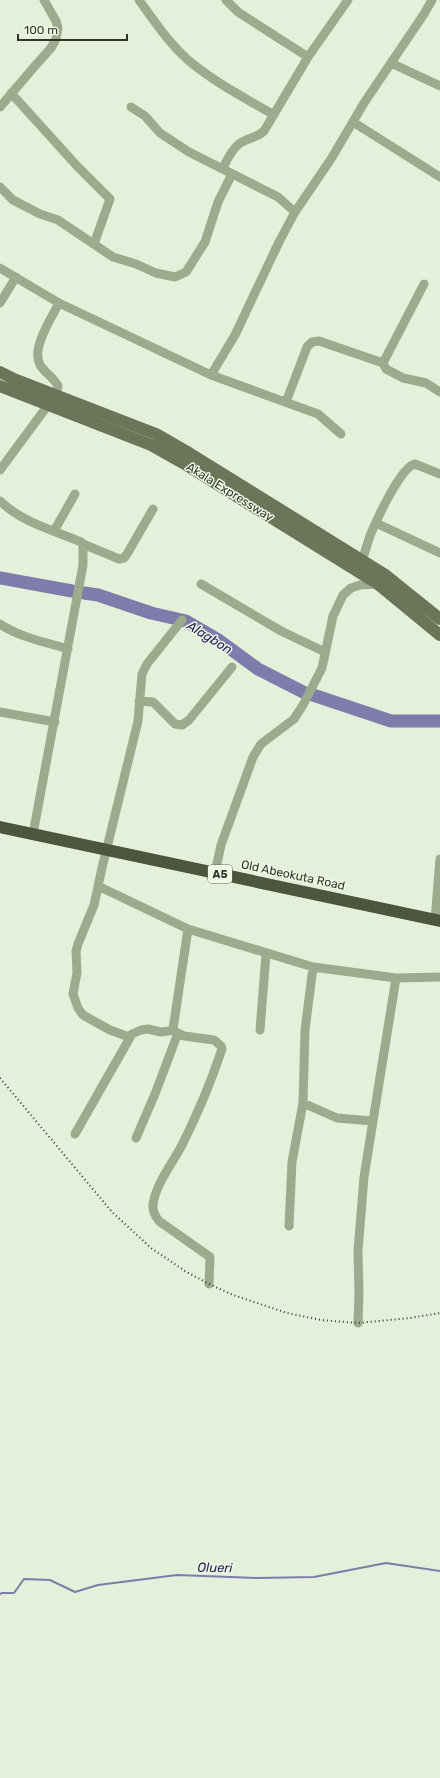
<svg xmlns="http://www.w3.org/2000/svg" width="440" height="1778" viewBox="0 0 440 1778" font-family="Rubik,sans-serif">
<rect width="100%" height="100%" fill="#e5f0db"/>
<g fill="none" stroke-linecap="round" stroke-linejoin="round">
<!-- stream -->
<path stroke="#7d7cab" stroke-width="2" d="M 0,1594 L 2,1593 L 14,1593 L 24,1579 L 50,1580 L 75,1592 L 98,1585 L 177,1575 L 256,1578 L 314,1577 L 386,1563 L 440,1571"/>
<!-- river -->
<path stroke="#7d7cab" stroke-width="13" d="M 0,578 L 72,591
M 84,593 L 98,595 L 151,613 L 186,621 L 217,639 L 258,669 L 305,693
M 313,695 L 391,721 L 440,721"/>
<!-- street -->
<path stroke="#9eaa8e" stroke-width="9" d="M 139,0 C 154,21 169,43 188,60 C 214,82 245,98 274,115
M 226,0 L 238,12 L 308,57
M 391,63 L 440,86
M 11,93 L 77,166 L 110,199 L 94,244
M 0,107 L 34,67 L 51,48 L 56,39 L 58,28 L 56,21 L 44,0
M 131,107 L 145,116 L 160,133 L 189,152 L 278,197 L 295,212
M 353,122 L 440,177
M 223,168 C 227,160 231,150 239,144 C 247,138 257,138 264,131 L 308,57 L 348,0
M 0,187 L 13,200 L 40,214 L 58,220 L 113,257 L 136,264 L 156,273 L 175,277 L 186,272 L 205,242 L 218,202 L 232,174
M 0,268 L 59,303 L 211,375 L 318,414 L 341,434
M 424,284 L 383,363 L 386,369 L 403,378 L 426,383 L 440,392
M 0,303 L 16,277
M 211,375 L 235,335 L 279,242 L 295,212 L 331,159 L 364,103 L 424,14 L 432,0
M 56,395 L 58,386 C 54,378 45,373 40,365 C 31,348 51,319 59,303
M 286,402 L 307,347 L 312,342 L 319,341 L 383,363
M 0,470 L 48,405
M 0,501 C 23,523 53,530 81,542 L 83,544 L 119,559 L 124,558 L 127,554 L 153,509
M 376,523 L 440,553
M 54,531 L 75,494
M 362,560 C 366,550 368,540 372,531 C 378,517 401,467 415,464 L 440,474
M 201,584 L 281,631 L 325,652
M 0,624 C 19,637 45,642 68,649
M 139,701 L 153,702 L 175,724 L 182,725 L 189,720 L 232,667
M 0,712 L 55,722
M 33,834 L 83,565 L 83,544
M 215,873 L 221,845 L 253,757 L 261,744 L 294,719 L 303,705 L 322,668 L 333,616 L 343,595 L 351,588 L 360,585 L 378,584
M 98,886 L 188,929 L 313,967 L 396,978 L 440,977
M 435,920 L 440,859
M 172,1030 L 184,1036 L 214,1040 L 221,1046 L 222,1049 C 211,1082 198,1113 183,1143 C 173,1163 157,1181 153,1204 C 152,1211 155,1216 159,1221 L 210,1257 L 209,1284
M 260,1030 L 266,954
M 129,1037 L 110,1030 L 90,1019 L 83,1015 L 78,1008 L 73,994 L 77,973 L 76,951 L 78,944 L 94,905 L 102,868 L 138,721 L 142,674 L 147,664 L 182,620
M 303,1103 L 337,1118 L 373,1121
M 75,1134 L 132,1034 L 141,1030 L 148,1029 L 161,1032 L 169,1031 L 173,1029 L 188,929
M 136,1138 L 155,1094 L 178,1033
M 289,1226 L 292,1162 L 303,1103 L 305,1030 L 313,967
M 358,1323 L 359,1294 L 358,1251 L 364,1177 L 396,978"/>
<!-- primary -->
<path stroke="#6c755a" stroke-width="12" d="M 0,372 L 14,379 L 156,434 L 189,453 L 384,574 L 440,619
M 0,386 L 151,445 L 183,463 L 378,584 L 440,635"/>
<!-- highway -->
<path stroke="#4e553f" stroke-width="12" d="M 0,827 L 440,921"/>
<!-- rail -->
<path stroke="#303428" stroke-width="2" stroke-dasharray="1 3" stroke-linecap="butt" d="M 0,1078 L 112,1212 L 151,1248 L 185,1271 L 209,1284 L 233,1295 L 287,1313 L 321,1320 L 358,1323 L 410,1318 L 440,1313"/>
</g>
<g text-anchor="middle" stroke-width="3" stroke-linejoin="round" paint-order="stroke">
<!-- shield labels -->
<rect fill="#eff8e7" stroke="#696f61" stroke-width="1" x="208" y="865" width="24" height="18" rx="3"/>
<g font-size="11" font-weight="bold" fill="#303428">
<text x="220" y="878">A5</text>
</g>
<!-- street labels -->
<g font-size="12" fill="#303428" stroke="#eff8e7">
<text transform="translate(230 492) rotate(32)" y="4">Akala Expressway</text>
<text transform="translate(293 875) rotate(12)" y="4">Old Abeokuta Road</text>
</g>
<!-- water labels -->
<g font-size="13" font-style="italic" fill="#232053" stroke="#eff8e7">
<text transform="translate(210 637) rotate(32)" y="5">Alagbon</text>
<text transform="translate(215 1567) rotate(1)" y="5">Olueri</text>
</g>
</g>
<!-- scale -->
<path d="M18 34v6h109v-6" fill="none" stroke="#303428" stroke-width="2"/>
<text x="24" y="34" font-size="12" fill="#303428" stroke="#eff8e7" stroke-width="3" paint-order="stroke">100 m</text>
</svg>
